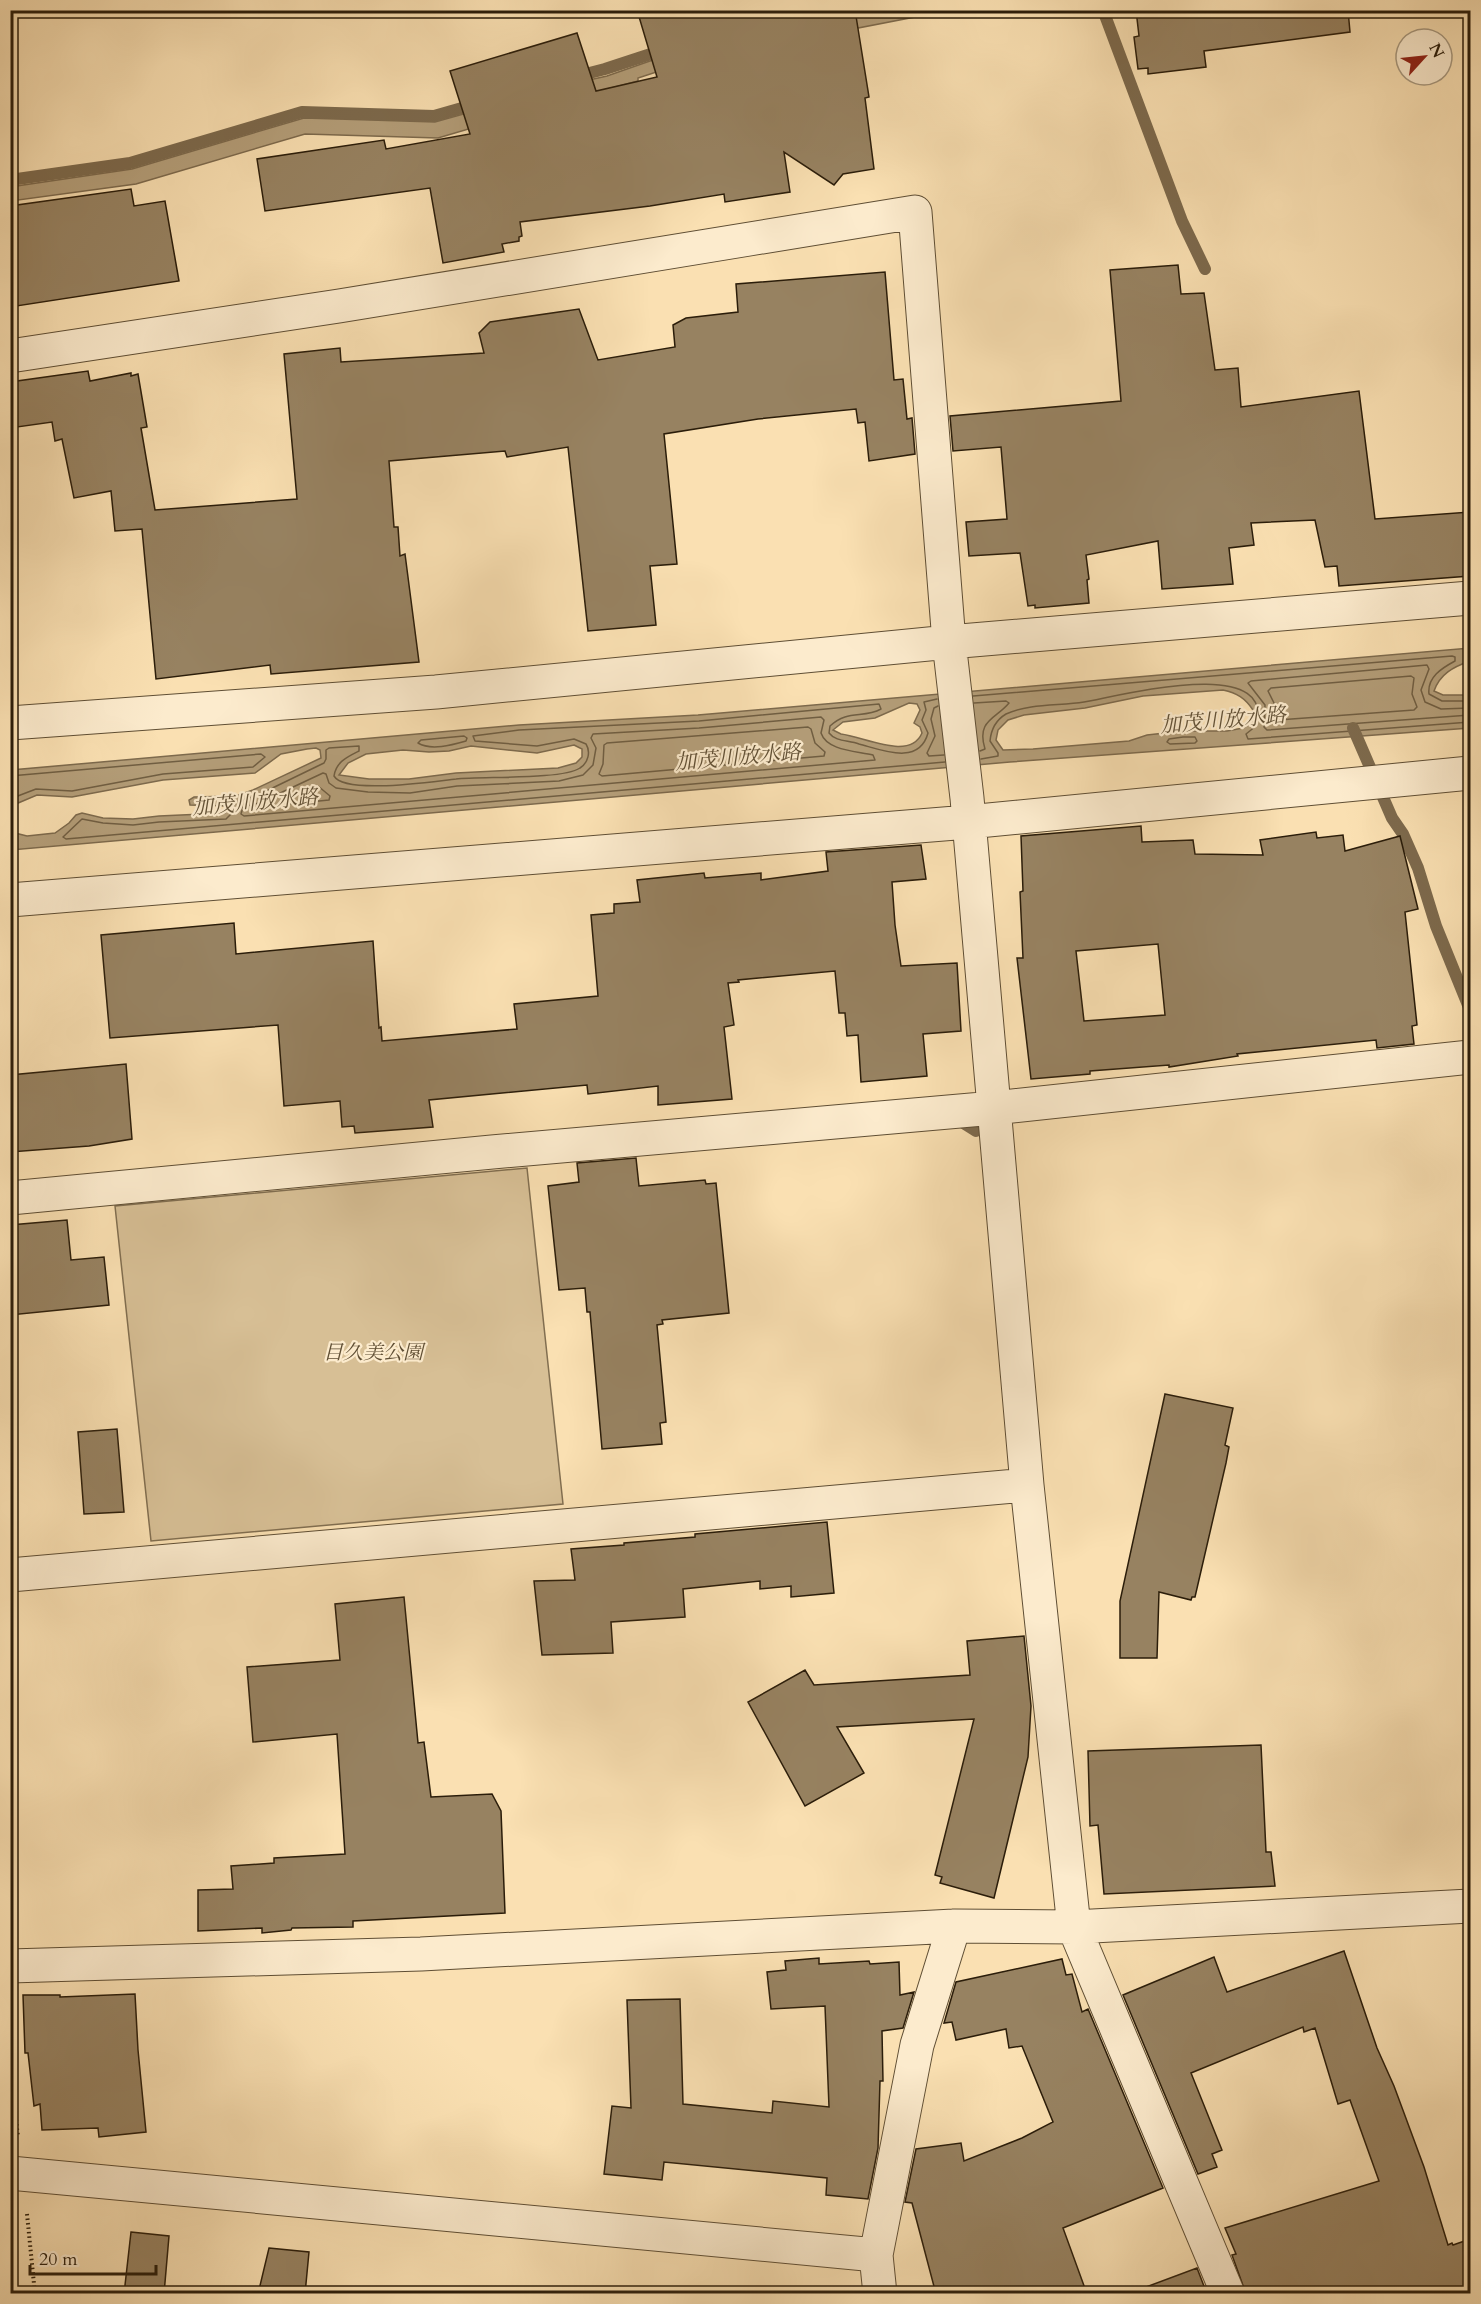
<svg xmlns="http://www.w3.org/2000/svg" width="1481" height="2304" viewBox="0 0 1481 2304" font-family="Cardo,'Noto Serif JP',serif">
<rect width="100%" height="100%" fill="#fae0b2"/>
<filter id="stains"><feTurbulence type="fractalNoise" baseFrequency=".00333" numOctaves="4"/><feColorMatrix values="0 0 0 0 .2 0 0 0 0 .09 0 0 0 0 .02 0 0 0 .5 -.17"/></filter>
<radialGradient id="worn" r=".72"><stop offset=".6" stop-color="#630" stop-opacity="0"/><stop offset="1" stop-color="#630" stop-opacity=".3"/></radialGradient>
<!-- green -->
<path fill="#d7bf95" stroke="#816e50" stroke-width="1.5" d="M 527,1168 L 563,1504 L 151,1541 L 115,1206 Z"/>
<!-- water -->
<path fill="#b49e79" stroke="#7d6a4d" stroke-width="1.5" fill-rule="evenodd" d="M 883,11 L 946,11 L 693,60 L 638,78 L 638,81 L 573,98 L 438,138 L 305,134 L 136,184 L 11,201 L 10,187 L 132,169 L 304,118 L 435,122 L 571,84 L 607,76 L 690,47 Z
M 1470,648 L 1470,661 C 1453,667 1440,674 1434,691 L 1443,695 L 1470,695 L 1470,728 L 1010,762 L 11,850 L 11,832 L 27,836 L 55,833 L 69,823 L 76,815 L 82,813 L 103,818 L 133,819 L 159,816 L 225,813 L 229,809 L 225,806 L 190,805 L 189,800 L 194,797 L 236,796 L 253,790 L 321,758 L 320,750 L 316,748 L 307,749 L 281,754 L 255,773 L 163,780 L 72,797 L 37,795 L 11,806 L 11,770 L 519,725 L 698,715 ZM 1223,690 C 1237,693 1245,698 1253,710 L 1252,723 L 1243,728 L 1227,731 L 1183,731 L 1147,735 L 1129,741 L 1033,749 L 1003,750 L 996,740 L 998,730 L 1008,720 L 1024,715 L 1085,708 L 1143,696 ZM 909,703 L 917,704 L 920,710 L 914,723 L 920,727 L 922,733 C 910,761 865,737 841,734 L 833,730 L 843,722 L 875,718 ZM 574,745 L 582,749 L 582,757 L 576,763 L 558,768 L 456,773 L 409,779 L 369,779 L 339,775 L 348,763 L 366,754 L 403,750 L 429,752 L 449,751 L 471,746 L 537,753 Z"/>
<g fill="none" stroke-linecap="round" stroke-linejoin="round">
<!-- shore -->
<path stroke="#705e42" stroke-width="1.5" d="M 1411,676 L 1414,678 L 1412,694 L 1417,707 L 1414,710 L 1278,720 L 1275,718 L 1275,705 L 1268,691 L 1271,688 Z
M 973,696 L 1452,656 L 1455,657 L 1455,661 C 1442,668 1427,677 1429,694 L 1442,701 L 1470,701
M 937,699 L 924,702 L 926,710 L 922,720 L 928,733 C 919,766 882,750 859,744 C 848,740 836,742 829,733 L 830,726 C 848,709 863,719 881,709 L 879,704 L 699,721 L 519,730 L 473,736 L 475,741 L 537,746 L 574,739 L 586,744 C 591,752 588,763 580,768 C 562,780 481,776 456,779 C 435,781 345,795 334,776 C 336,762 347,757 359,751 L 359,746 L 329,748 L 326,750 L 326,759 L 324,763 L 256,796 L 235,802 L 233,812 L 226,819 L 159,822 L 133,825 L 103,823 L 82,819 L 63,837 L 66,839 L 945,762
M 974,703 L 1006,701 L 1009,703 C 996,719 976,720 985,749 L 980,751
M 938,706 L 934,708 L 931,719 L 935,736 L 927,753 L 929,756 L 944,755
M 1470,708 L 1441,709 L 1425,702 L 1421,690 L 1429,669 L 1427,665 L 1251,681 L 1248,683 L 1265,705 L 1264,727 L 1267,730 L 1470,715
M 821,717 L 824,720 L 821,733 C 827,751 857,751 873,755 L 875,760 L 244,816 L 241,814 L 243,807 L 259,803 L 323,773 L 326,774 L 329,783 L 336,788 L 368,792 L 410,793 L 457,786 L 559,781 L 583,775 L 593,765 L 596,748 L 591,738 L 593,734 L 699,728 Z
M 808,727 L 811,729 L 815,743 L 825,752 L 824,756 L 602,776 L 599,774 L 603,764 L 604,745 L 607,743 Z
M 464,736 L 467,738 L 466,741 C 452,745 431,751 418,743 L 421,740 Z
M 1183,737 L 1195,737 L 1197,741 L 1195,743 L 1170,744 L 1167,742 L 1169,739 Z
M 981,759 L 998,756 L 998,753 L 990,741 C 991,730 996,720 1006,714 C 1030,703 1059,706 1084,702 C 1116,697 1277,653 1256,726 L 1246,734 L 1248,739 L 1470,722
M 10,776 L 261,754 L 265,757 L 253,767 L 163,774 L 72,791 L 36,789 L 10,799
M 318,786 L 330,796 L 329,800 L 289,804 L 286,802 L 287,798 Z"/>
<!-- stream -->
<path stroke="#7d6a4d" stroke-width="12" d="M 1103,10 L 1182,221 L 1205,269
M 574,77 L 605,69 L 663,50
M 10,180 L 130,163 L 302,112 L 434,116 L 476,104
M 1353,728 L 1392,818 L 1403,834 L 1418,868 L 1436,926 L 1470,1010
M 957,1119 L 976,1131"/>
</g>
<!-- building -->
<path fill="#978261" stroke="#2b1d0a" stroke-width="1.5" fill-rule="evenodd" d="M 637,10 L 855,10 L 869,97 L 865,98 L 874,169 L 843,174 L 834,185 L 784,152 L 790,192 L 725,202 L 724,194 L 650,206 L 520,222 L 522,236 L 519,237 L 519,241 L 502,244 L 504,252 L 443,263 L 430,188 L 265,211 L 257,159 L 384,140 L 386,149 L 470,134 L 450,71 L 577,33 L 596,91 L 657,77 Z
M 1136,10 L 1348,10 L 1350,32 L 1204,51 L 1206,67 L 1148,74 L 1148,68 L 1138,69 L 1134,37 L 1139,36 Z
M 131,189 L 134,206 L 165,201 L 179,281 L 10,307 L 10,206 Z
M 1178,265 L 1181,294 L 1204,293 L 1215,370 L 1238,368 L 1241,407 L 1359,391 L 1375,519 L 1470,512 L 1470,576 L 1339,586 L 1337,566 L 1325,567 L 1315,520 L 1251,523 L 1254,545 L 1229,548 L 1233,584 L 1162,589 L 1158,541 L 1086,555 L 1089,579 L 1087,580 L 1089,603 L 1035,608 L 1035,605 L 1028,606 L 1020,553 L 969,556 L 966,522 L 1007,519 L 1001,447 L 953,451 L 950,416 L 1121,401 L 1110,270 Z
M 885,272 L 894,380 L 903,379 L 907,419 L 912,418 L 915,454 L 869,461 L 865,422 L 858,423 L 856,409 L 758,419 L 664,434 L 677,564 L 650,566 L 656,625 L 588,631 L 568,447 L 507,457 L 505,451 L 389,461 L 394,527 L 398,527 L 400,556 L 405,554 L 419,662 L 271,674 L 270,665 L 156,679 L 142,529 L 115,531 L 111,491 L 74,498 L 62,439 L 55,441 L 52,422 L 10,428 L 10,382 L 88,371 L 90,381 L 131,373 L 131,376 L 138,374 L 147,427 L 141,428 L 155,510 L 297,499 L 284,354 L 340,348 L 341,362 L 484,353 L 479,333 L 490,322 L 579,309 L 598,360 L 675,347 L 673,325 L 686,318 L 738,312 L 736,284 Z
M 1141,826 L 1142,842 L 1193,840 L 1195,854 L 1263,855 L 1260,840 L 1316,832 L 1317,838 L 1343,835 L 1345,851 L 1400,836 L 1418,909 L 1405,912 L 1417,1025 L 1412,1026 L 1414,1044 L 1377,1048 L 1376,1040 L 1237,1054 L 1238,1056 L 1169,1067 L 1169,1065 L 1090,1071 L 1090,1074 L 1031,1079 L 1017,958 L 1023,958 L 1020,892 L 1023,891 L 1021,836 ZM 1158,944 L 1165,1015 L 1084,1021 L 1076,951 Z
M 921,845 L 926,879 L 892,882 L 895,925 L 901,966 L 957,963 L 961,1031 L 923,1034 L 927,1076 L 861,1082 L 858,1035 L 847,1036 L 845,1013 L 839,1013 L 835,971 L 738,980 L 739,982 L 728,983 L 734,1025 L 724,1027 L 732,1099 L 658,1105 L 658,1086 L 588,1094 L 587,1085 L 429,1100 L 433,1127 L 355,1133 L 354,1126 L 342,1127 L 340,1101 L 284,1106 L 278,1025 L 110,1038 L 101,935 L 234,923 L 236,954 L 373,941 L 379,1028 L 381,1027 L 382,1041 L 517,1029 L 514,1004 L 598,996 L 591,915 L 614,913 L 614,904 L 640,902 L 637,880 L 704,873 L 705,878 L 761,873 L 761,880 L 828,871 L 826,852 Z
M 126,1064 L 132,1139 L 89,1146 L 10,1152 L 10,1075 Z
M 636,1158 L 639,1186 L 705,1180 L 706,1184 L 716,1183 L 729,1313 L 662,1320 L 663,1324 L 657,1325 L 666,1422 L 660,1423 L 662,1444 L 602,1449 L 590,1312 L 587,1312 L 585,1288 L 559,1290 L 548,1186 L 579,1182 L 577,1163 Z
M 67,1220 L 71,1260 L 104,1257 L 109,1305 L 10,1315 L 10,1225 Z
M 1165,1394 L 1233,1408 L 1225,1445 L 1229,1447 L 1226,1463 L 1195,1597 L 1192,1597 L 1191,1600 L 1159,1592 L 1157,1658 L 1120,1658 L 1120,1601 Z
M 117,1429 L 124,1512 L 84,1514 L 78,1432 Z
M 827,1522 L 834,1593 L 791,1597 L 791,1586 L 760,1589 L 760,1581 L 683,1589 L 685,1617 L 611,1622 L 613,1653 L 542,1655 L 534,1581 L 575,1580 L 571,1549 L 624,1545 L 624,1543 L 695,1537 L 695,1534 Z
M 404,1597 L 418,1743 L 424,1742 L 431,1797 L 492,1794 L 501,1811 L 505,1913 L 353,1921 L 353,1927 L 292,1928 L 291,1930 L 262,1933 L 262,1928 L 198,1931 L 198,1890 L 233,1889 L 231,1866 L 274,1863 L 274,1858 L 345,1854 L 337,1734 L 253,1742 L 247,1667 L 340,1660 L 335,1604 Z
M 1024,1636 L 1031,1706 L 1028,1757 L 994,1898 L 940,1883 L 942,1877 L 935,1875 L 974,1719 L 837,1727 L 864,1773 L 805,1806 L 748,1702 L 805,1670 L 814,1685 L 970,1675 L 967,1641 Z
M 1261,1745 L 1266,1852 L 1271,1852 L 1275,1886 L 1104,1894 L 1098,1825 L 1090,1826 L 1088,1751 Z
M 1344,1951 L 1377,2048 L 1394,2086 L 1424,2167 L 1448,2245 L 1452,2243 L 1453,2245 L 1470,2239 L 1470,2294 L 1246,2294 L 1232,2255 L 1236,2254 L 1225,2228 L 1379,2181 L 1350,2100 L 1338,2104 L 1315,2028 L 1304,2032 L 1303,2027 L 1191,2073 L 1222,2150 L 1212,2154 L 1217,2167 L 1198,2174 L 1123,1995 L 1214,1957 L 1227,1992 Z
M 819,1958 L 819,1964 L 869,1961 L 870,1964 L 899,1962 L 900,1995 L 914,1992 L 903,2028 L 882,2031 L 883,2081 L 880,2081 L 878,2148 L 868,2199 L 826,2195 L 827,2178 L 664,2162 L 662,2180 L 604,2174 L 612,2106 L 631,2108 L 627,2000 L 680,1999 L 683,2104 L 772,2113 L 773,2101 L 829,2107 L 825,2006 L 771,2009 L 767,1972 L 786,1970 L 785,1961 Z
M 1062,1959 L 1066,1975 L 1072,1974 L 1082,2012 L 1088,2009 L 1163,2188 L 1063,2228 L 1087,2294 L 936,2294 L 912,2203 L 905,2202 L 916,2149 L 961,2143 L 964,2161 L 1022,2138 L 1053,2122 L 1022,2046 L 1009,2048 L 1006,2029 L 956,2040 L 952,2022 L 944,2023 L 956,1982 Z
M 135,1994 L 138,2050 L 146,2132 L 99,2137 L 98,2128 L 42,2130 L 40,2104 L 34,2106 L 28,2053 L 25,2053 L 23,1995 L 60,1995 L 60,1997 Z
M 131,2232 L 169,2236 L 164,2294 L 124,2294 Z
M 269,2248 L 309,2252 L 305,2294 L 258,2294 Z
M 1197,2268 L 1207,2294 L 1139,2294 L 1138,2290 Z"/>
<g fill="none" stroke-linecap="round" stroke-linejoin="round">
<!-- minor casing -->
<g stroke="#5f4e34" stroke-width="35">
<path id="minor" d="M 10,356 L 339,306 L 915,212 L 949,642 L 967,798 L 1027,1485 L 1074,1927 L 1228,2294
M 10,723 L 436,692 L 949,642 L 1470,598
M 10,900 L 968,822 L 1470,773
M 10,1198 L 492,1152 L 994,1108 L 1470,1057
M 10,1575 L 1027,1485
M 10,1966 L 421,1954 L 954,1926 L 1074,1927 L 1470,1906
M 10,2173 L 876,2255
M 880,2294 L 876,2255 L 917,2045 L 954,1926"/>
</g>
<!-- path -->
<path stroke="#2b1d0a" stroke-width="4" stroke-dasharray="1.5 3" stroke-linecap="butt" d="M 10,2066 L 18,2137
M 27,2214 L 35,2294"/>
<!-- minor -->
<use href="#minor" stroke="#fcebcd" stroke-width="33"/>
</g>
<g text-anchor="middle" stroke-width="4.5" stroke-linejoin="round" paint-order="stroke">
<!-- park labels -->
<g font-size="20" font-style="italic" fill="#5f4e34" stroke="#fcebcd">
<text x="373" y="1359">目久美公園</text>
</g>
<!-- water labels -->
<g font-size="21" font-style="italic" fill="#625136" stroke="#fcebcd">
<text transform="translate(1223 720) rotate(-5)" y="7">加茂川放水路</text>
<text transform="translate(738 757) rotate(-5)" y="7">加茂川放水路</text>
<text transform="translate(255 802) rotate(-5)" y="7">加茂川放水路</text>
</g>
</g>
<!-- margin -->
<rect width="1481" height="2304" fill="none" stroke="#fae0b2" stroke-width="36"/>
<rect x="12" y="12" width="1457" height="2280" fill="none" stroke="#2b1d0a" stroke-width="3"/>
<rect x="18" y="18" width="1445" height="2268" fill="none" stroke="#2b1d0a" stroke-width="1.5"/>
<!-- north arrow -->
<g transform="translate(1424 57) rotate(63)"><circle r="28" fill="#fcebcd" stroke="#a8997f" stroke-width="1.5"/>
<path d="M0-4.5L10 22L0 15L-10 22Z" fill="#8f2418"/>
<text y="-9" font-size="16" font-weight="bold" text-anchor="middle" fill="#2b1d0a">N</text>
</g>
<!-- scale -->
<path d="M30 2265v9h126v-9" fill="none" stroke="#2b1d0a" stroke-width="3"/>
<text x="39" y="2265" font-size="18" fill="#2b1d0a" stroke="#fcebcd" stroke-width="4.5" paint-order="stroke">20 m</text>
<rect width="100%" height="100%" filter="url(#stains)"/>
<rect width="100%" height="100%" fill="url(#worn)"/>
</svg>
